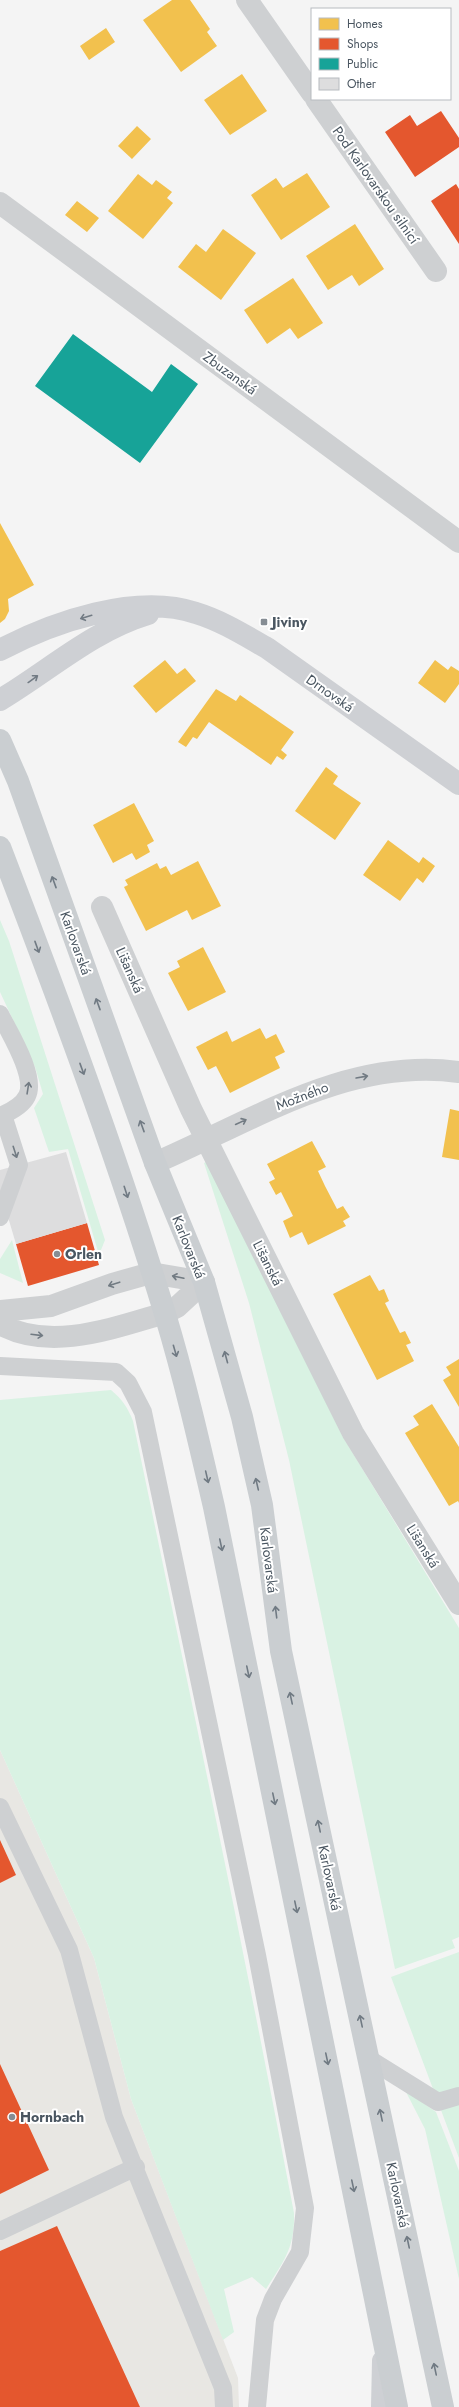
<svg xmlns="http://www.w3.org/2000/svg" width="459" height="2407" viewBox="0 0 459 2407" font-family="Jost,sans-serif">
<rect width="100%" height="100%" fill="#f4f4f4"/>
<!-- commercial -->
<path fill="#e8e7e3" d="M 0,1750 L 94,1958 L 131,2099 L 238,2378 L 239,2407 L 0,2407 Z"/>
<!-- green -->
<path fill="#d9f2e3" d="M 0,920 L 9,941 L 105,1240 L 99,1255 L 68,1149 L 49,1152 L 34,1108 L 43,1094 L 35,1067 L 0,992 Z
M 210,1160 L 343,1437 L 459,1628 L 459,1937 L 452,1940 L 455,1948 L 395,1969 L 289,1460 L 249,1303 L 204,1163 Z
M 12,1240 L 23,1283 L 0,1273 L 0,1259 Z
M 111,1390 C 122,1399 128,1408 133,1421 C 188,1685 244,1948 294,2213 C 295,2248 284,2261 266,2289 L 252,2277 L 224,2289 L 234,2332 L 223,2340 L 131,2099 L 94,1958 L 0,1750 L 0,1400 Z
M 459,1952 L 459,2158 L 391,1977 Z
M 405,2090 L 436,2112 L 459,2171 L 459,2279 L 425,2129 Z"/>
<!-- homes -->
<path fill="#f2c14e" d="M 172,0 L 190,0 L 210,29 L 207,32 L 217,46 L 181,72 L 143,20 Z
M 106,28 L 115,42 L 89,60 L 80,46 Z
M 242,74 L 267,111 L 230,135 L 204,100 Z
M 137,126 L 151,139 L 132,159 L 118,146 Z
M 307,173 L 330,207 L 281,240 L 251,195 L 276,178 L 283,188 Z
M 138,174 L 152,185 L 156,180 L 172,192 L 167,198 L 173,203 L 143,239 L 108,211 Z
M 77,201 L 99,218 L 87,232 L 65,215 Z
M 355,224 L 384,269 L 359,286 L 352,275 L 328,290 L 306,256 Z
M 223,229 L 256,253 L 221,300 L 178,267 L 196,244 L 206,252 Z
M 293,278 L 323,323 L 298,339 L 290,328 L 267,344 L 244,310 Z
M 0,523 L 34,585 L 8,599 L 9,611 L 5,619 L 0,623 Z
M 165,660 L 177,674 L 185,668 L 196,681 L 156,713 L 133,686 Z
M 435,660 L 448,670 L 451,666 L 459,671 L 459,684 L 445,703 L 418,683 Z
M 216,689 L 236,701 L 240,695 L 294,732 L 281,750 L 287,755 L 283,760 L 277,756 L 271,765 L 209,722 L 197,739 L 193,737 L 186,747 L 178,742 Z
M 326,767 L 338,776 L 333,784 L 361,803 L 335,840 L 295,811 Z
M 134,803 L 154,841 L 147,845 L 150,852 L 136,860 L 132,853 L 113,863 L 93,825 Z
M 388,840 L 419,863 L 423,857 L 435,866 L 423,883 L 417,878 L 400,901 L 363,875 Z
M 198,861 L 221,906 L 192,920 L 187,910 L 146,931 L 124,887 L 128,885 L 125,880 L 157,863 L 160,869 L 166,866 L 171,875 Z
M 203,947 L 226,992 L 188,1011 L 168,973 L 180,967 L 177,961 Z
M 260,1028 L 266,1039 L 276,1034 L 285,1052 L 275,1057 L 280,1068 L 230,1093 L 216,1066 L 208,1070 L 196,1047 L 227,1031 L 232,1042 Z
M 450,1109 L 459,1111 L 459,1160 L 442,1157 Z
M 312,1141 L 326,1167 L 318,1171 L 325,1186 L 337,1209 L 343,1206 L 350,1217 L 343,1221 L 346,1226 L 308,1245 L 302,1232 L 290,1238 L 283,1221 L 293,1216 L 281,1192 L 276,1195 L 269,1182 L 275,1179 L 267,1164 Z
M 370,1275 L 379,1291 L 384,1289 L 389,1301 L 385,1303 L 400,1333 L 405,1331 L 411,1343 L 406,1345 L 414,1361 L 377,1380 L 333,1294 Z
M 459,1359 L 459,1407 L 443,1380 L 451,1375 L 446,1367 Z
M 432,1404 L 459,1447 L 459,1503 L 458,1501 L 449,1506 L 405,1433 L 419,1425 L 413,1416 Z"/>
<!-- shops -->
<path fill="#e4572e" d="M 441,111 L 459,138 L 459,147 L 415,177 L 385,132 L 410,115 L 417,126 Z
M 456,184 L 459,189 L 459,244 L 431,201 Z
M 87,1223 L 99,1265 L 28,1286 L 16,1244 Z
M 0,1840 L 16,1875 L 0,1883 Z
M 0,2064 L 49,2170 L 0,2194 Z
M 57,2226 L 140,2407 L 0,2407 L 0,2251 Z"/>
<!-- public -->
<path fill="#17a398" d="M 73,334 L 152,392 L 171,364 L 198,384 L 140,463 L 35,386 Z"/>
<!-- building -->
<path fill="#ddddde" d="M 66,1152 L 87,1223 L 16,1244 L 5,1207 L 0,1208 L 0,1170 Z"/>
<g fill="none" stroke-linecap="round" stroke-linejoin="round">
<!-- lane -->
<path stroke="#ced0d2" stroke-width="18" d="M 0,1014 C 9,1032 37,1077 27,1096 C 22,1106 10,1112 0,1116
M 0,1217 L 19,1165 L 3,1115
M 0,1366 L 116,1372 L 128,1383 L 143,1412 L 257,1955 L 305,2208 L 300,2252 L 273,2299 L 265,2320 L 257,2407
M 0,1807 L 69,1950 L 114,2117 L 223,2388 L 224,2407
M 369,2059 L 438,2102 L 459,2096
M 0,2231 L 136,2167"/>
<!-- street -->
<path stroke="#ced0d2" stroke-width="22" d="M 247,0 L 312,93
M 316,99 L 436,271
M 0,203 L 459,542
M 102,907 L 191,1109 L 353,1433 L 459,1604
M 155,1163 C 253,1121 347,1057 459,1072
M 0,1311 L 51,1306 L 112,1284 L 151,1273 L 204,1282
M 0,1324 C 50,1352 113,1328 165,1313 L 177,1307 L 204,1282"/>
<!-- secondary -->
<path stroke="#ced0d4" stroke-width="22" d="M 0,650 C 53,622 136,593 196,613 C 222,621 244,635 267,648 L 459,784
M 0,700 C 50,670 92,631 148,614
M 382,2407 L 383,2361"/>
<!-- primary -->
<path stroke="#caced1" stroke-width="22" d="M 0,740 L 18,781 L 155,1163 L 204,1282 L 242,1417 L 262,1505 L 281,1651 L 443,2407
M 0,847 C 59,1001 117,1156 165,1314 C 184,1377 199,1442 214,1507 L 397,2407"/>
</g>
<!-- one-way arrows -->
<defs><path id="oneway-shaft" d="M-6 0H5M1.5-3L5.5 0L1.5 3" fill="none" stroke-width="1.6" stroke-linecap="round" stroke-linejoin="round"/></defs>
<g stroke="#727b84">
<use href="#oneway-shaft" transform="translate(86 617) rotate(163)"/>
<use href="#oneway-shaft" transform="translate(33 679) rotate(-36)"/>
</g>
<g stroke="#707a83">
<use href="#oneway-shaft" transform="translate(54 882) rotate(-110)"/>
<use href="#oneway-shaft" transform="translate(37 947) rotate(70)"/>
<use href="#oneway-shaft" transform="translate(98 1004) rotate(-110)"/>
<use href="#oneway-shaft" transform="translate(82 1069) rotate(70)"/>
<use href="#oneway-shaft" transform="translate(142 1126) rotate(-110)"/>
<use href="#oneway-shaft" transform="translate(126 1192) rotate(72)"/>
<use href="#oneway-shaft" transform="translate(175 1351) rotate(74)"/>
<use href="#oneway-shaft" transform="translate(226 1357) rotate(-105)"/>
<use href="#oneway-shaft" transform="translate(207 1477) rotate(77)"/>
<use href="#oneway-shaft" transform="translate(257 1484) rotate(-103)"/>
<use href="#oneway-shaft" transform="translate(221 1545) rotate(78)"/>
<use href="#oneway-shaft" transform="translate(276 1612) rotate(-97)"/>
<use href="#oneway-shaft" transform="translate(248 1672) rotate(78)"/>
<use href="#oneway-shaft" transform="translate(291 1698) rotate(-102)"/>
<use href="#oneway-shaft" transform="translate(274 1799) rotate(78)"/>
<use href="#oneway-shaft" transform="translate(319 1826) rotate(-102)"/>
<use href="#oneway-shaft" transform="translate(296 1907) rotate(78)"/>
<use href="#oneway-shaft" transform="translate(361 2021) rotate(-102)"/>
<use href="#oneway-shaft" transform="translate(327 2059) rotate(78)"/>
<use href="#oneway-shaft" transform="translate(381 2115) rotate(-102)"/>
<use href="#oneway-shaft" transform="translate(353 2186) rotate(78)"/>
<use href="#oneway-shaft" transform="translate(408 2242) rotate(-102)"/>
<use href="#oneway-shaft" transform="translate(435 2369) rotate(-102)"/>
</g>
<g stroke="#727b83">
<use href="#oneway-shaft" transform="translate(362 1077) rotate(-10)"/>
<use href="#oneway-shaft" transform="translate(28 1088) rotate(-81)"/>
<use href="#oneway-shaft" transform="translate(241 1122) rotate(-25)"/>
<use href="#oneway-shaft" transform="translate(15 1152) rotate(72)"/>
<use href="#oneway-shaft" transform="translate(178 1277) rotate(-168)"/>
<use href="#oneway-shaft" transform="translate(114 1284) rotate(162)"/>
<use href="#oneway-shaft" transform="translate(37 1335) rotate(7)"/>
</g>
<!-- markers -->
<g fill="#868d94" stroke="#fff" stroke-width="1.5">
<rect x="260" y="618" width="8" height="8" rx="2"/>
<circle cx="57" cy="1254" r="4"/>
<circle cx="12" cy="2117" r="4"/>
</g>
<g text-anchor="middle" stroke-width="4" stroke-linejoin="round" paint-order="stroke">
<!-- street labels -->
<g font-size="14" fill="#4a5661" stroke="#fff">
<text transform="translate(376 185) rotate(55)" y="5">Pod Karlovarskou silnicí</text>
<text transform="translate(230 373) rotate(36)" y="5">Zbuzanská</text>
<text transform="translate(330 693) rotate(35)" y="5">Drnovská</text>
<text transform="translate(76 943) rotate(70)" y="5">Karlovarská</text>
<text transform="translate(130 970) rotate(66)" y="5">Lišanská</text>
<text transform="translate(302 1096) rotate(-21)" y="5">Možného</text>
<text transform="translate(189 1247) rotate(68)" y="5">Karlovarská</text>
<text transform="translate(268 1263) rotate(63)" y="5">Lišanská</text>
<text transform="translate(423 1546) rotate(58)" y="5">Lišanská</text>
<text transform="translate(269 1560) rotate(83)" y="5">Karlovarská</text>
<text transform="translate(330 1878) rotate(78)" y="5">Karlovarská</text>
<text transform="translate(398 2195) rotate(78)" y="5">Karlovarská</text>
</g>
<!-- poi labels -->
<g font-size="14" font-weight="bold" fill="#4a5661" stroke="#fff" text-anchor="start">
<text x="272" y="627">Jiviny</text>
<text x="65" y="1259">Orlen</text>
<text x="20" y="2122">Hornbach</text>
</g>
</g>
<!-- legend -->
<rect x="311" y="8" width="140" height="92" fill="#ffffff" stroke="#b7bbc0"/>
<rect x="319" y="18" width="20" height="12" fill="#f2c14e" stroke="#b7bbc0"/>
<text x="347" y="28" font-size="12" fill="#4a5661">Homes</text>
<rect x="319" y="38" width="20" height="12" fill="#e4572e" stroke="#b7bbc0"/>
<text x="347" y="48" font-size="12" fill="#4a5661">Shops</text>
<rect x="319" y="58" width="20" height="12" fill="#17a398" stroke="#b7bbc0"/>
<text x="347" y="68" font-size="12" fill="#4a5661">Public</text>
<rect x="319" y="78" width="20" height="12" fill="#ddddde" stroke="#b7bbc0"/>
<text x="347" y="88" font-size="12" fill="#4a5661">Other</text>
</svg>
